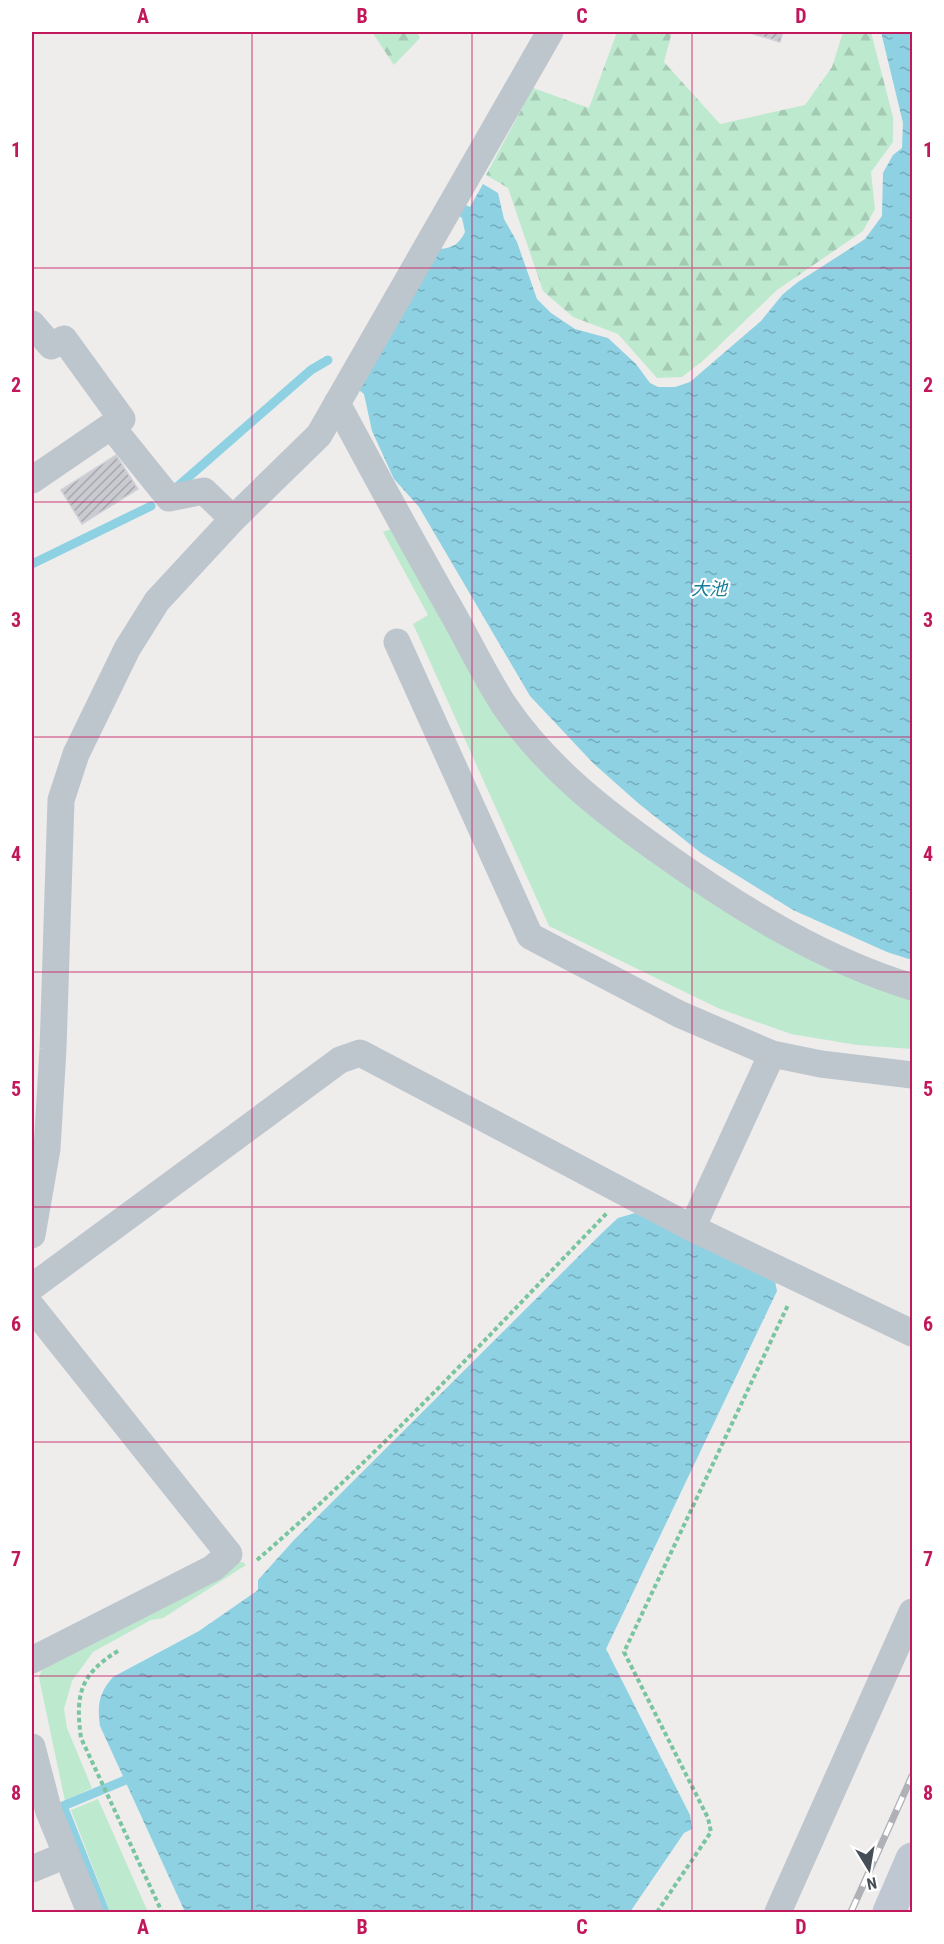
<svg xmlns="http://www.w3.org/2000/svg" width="944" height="1944" viewBox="0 0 944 1944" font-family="'Roboto Condensed','Noto Sans JP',sans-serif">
<defs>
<pattern id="forest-firs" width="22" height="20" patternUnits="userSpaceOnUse" patternTransform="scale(1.5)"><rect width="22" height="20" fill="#bdeace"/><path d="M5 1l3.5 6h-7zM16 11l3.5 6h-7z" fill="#a4cab3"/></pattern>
<pattern id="water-ripples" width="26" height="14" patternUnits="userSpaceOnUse" patternTransform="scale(1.5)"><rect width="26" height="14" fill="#8dd1e3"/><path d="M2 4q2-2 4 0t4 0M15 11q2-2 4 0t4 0" fill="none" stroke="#75acbb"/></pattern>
<pattern id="building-hatch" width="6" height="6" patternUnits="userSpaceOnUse" patternTransform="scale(1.5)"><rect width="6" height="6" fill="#cacbd1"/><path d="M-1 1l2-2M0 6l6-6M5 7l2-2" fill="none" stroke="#a6a7ac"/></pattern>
</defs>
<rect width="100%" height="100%" fill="#efecec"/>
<!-- grass -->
<path fill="#bdeace" d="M 397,527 L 571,793 L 912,994 L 912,1049 L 857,1045 L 791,1034 L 720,1009 L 549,926 L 413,624 L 428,615 L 383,532 Z
M 243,1562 L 246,1565 L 163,1618 L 151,1620 L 93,1652 L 72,1681 L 64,1709 L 67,1728 L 92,1788 L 65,1801 L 39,1678 L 44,1663 L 235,1563 Z
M 98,1799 L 148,1912 L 110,1912 L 71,1810 Z"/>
<!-- forest -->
<path fill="url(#forest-firs)" d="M 372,32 L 417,32 L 420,38 L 394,65 Z
M 617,32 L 672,32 L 664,62 L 720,124 L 805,105 L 832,67 L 843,32 L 871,32 L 893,117 L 893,142 L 871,172 L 875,209 L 863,231 L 777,290 L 705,359 L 682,377 L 657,378 L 618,334 L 573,317 L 543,291 L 508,188 L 486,175 L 533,88 L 589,108 Z"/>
<!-- water -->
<path fill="url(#water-ripples)" d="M 881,32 L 912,32 L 912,960 L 887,952 L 793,910 L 701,853 L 638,803 L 593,763 L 530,696 L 419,507 L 394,479 L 372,431 L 364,394 L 359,390 L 440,249 C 453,248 459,244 465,232 L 462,218 L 457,214 L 461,203 L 470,207 L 483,184 L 498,193 L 504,219 L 517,242 L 537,299 L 551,313 L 575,329 L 608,338 L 636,364 L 650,383 L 658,387 L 675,387 L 690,382 L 761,321 L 783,294 L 798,282 L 865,239 L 882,216 L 883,173 L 893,155 L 902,148 L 903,123 Z
M 635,1213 L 775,1281 L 777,1291 L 606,1649 L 690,1815 L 692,1829 L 684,1833 L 630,1912 L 185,1912 L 100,1726 C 97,1705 99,1693 113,1677 L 199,1631 L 258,1590 L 258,1580 L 294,1540 L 603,1232 L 618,1218 Z"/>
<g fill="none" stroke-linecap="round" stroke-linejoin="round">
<!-- stream -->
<path stroke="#8dd1e3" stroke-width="9" d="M 176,488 L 311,370 L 328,360
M 32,564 L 151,506
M 105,1912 L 63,1806 L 135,1776"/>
</g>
<!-- building -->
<path fill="url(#building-hatch)" stroke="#d0d2d7" stroke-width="1.5" d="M 747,32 L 783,32 L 780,42 Z
M 116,455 L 138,489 L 82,524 L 61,490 Z"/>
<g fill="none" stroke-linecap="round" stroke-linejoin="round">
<!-- path -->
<path stroke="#78c59f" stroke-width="4" stroke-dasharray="4.5 3" stroke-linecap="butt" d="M 257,1560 C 381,1453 493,1331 607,1213
M 118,1651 C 80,1674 75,1695 81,1738 L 162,1912
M 657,1912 L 711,1832 L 708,1818 L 624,1652 L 788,1305"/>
<!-- minor -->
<path stroke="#bec6cd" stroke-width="27" d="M 32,324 L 51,346 L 64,339 L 122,419 L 111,426 L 169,498 L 204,491 L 233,519
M 337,403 C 375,474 413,544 453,614 C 470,644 485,676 504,705 C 546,768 608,815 669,858 C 744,911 824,960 912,987
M 32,480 L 111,426
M 397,642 L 530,936 L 679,1014 L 772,1054
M 692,1228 L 912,1333
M 32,1235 L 47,1149 L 53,1049 L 61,800 L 76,754 L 127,649 L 157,601 L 233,519 L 319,435 L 550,32
M 32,1287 L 340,1060 L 360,1053 L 692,1228 L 772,1054 L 821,1064 L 912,1075
M 32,1307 L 229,1554 L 213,1568 L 32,1660
M 32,1747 L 49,1812 L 90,1912
M 32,1869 L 66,1855
M 778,1912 L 912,1612"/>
<!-- secondary -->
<path stroke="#bec7d2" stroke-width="33" d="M 889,1912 L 912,1859"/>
<!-- rail casing -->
<g stroke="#afb1b6" stroke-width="7">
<path id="rail" d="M 851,1912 L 912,1776"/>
</g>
<!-- rail -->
<use href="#rail" stroke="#fff" stroke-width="4.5" stroke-dasharray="14" stroke-linecap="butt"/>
</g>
<!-- grid -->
<path fill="none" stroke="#c2185b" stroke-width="1.5" stroke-opacity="0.55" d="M 252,32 L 252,1912M 472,32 L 472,1912M 692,32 L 692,1912M 32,268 L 912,268M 32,502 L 912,502M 32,737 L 912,737M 32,972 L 912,972M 32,1207 L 912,1207M 32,1442 L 912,1442M 32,1676 L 912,1676"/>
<g text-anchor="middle" stroke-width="4.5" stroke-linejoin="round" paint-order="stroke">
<!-- water labels -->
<g font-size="18" font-style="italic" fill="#187d99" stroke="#fff">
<text x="709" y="595">大池</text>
</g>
</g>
<!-- border -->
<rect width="944" height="1944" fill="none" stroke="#ffffff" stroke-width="66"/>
<!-- north arrow -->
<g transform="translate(869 1869) rotate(169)" stroke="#ffffff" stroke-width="4.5" paint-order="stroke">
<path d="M0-4.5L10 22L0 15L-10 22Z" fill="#464f58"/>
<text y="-9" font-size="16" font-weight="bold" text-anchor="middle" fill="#464f58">N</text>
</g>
<rect x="33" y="33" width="878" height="1878" fill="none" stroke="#c2185b" stroke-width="2"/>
<g font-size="20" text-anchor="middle" font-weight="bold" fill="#c2185b">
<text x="143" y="23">A</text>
<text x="362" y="23">B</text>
<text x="582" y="23">C</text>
<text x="801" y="23">D</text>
<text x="16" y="157">1</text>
<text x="928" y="157">1</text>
<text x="16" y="392">2</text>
<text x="928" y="392">2</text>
<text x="16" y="627">3</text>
<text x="928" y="627">3</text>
<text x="16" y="861">4</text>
<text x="928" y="861">4</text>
<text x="16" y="1096">5</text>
<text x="928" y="1096">5</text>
<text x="16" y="1331">6</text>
<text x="928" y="1331">6</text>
<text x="16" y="1566">7</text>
<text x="928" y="1566">7</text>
<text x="16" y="1800">8</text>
<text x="928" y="1800">8</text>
<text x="143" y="1934">A</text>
<text x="362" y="1934">B</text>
<text x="582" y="1934">C</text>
<text x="801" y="1934">D</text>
</g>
</svg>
